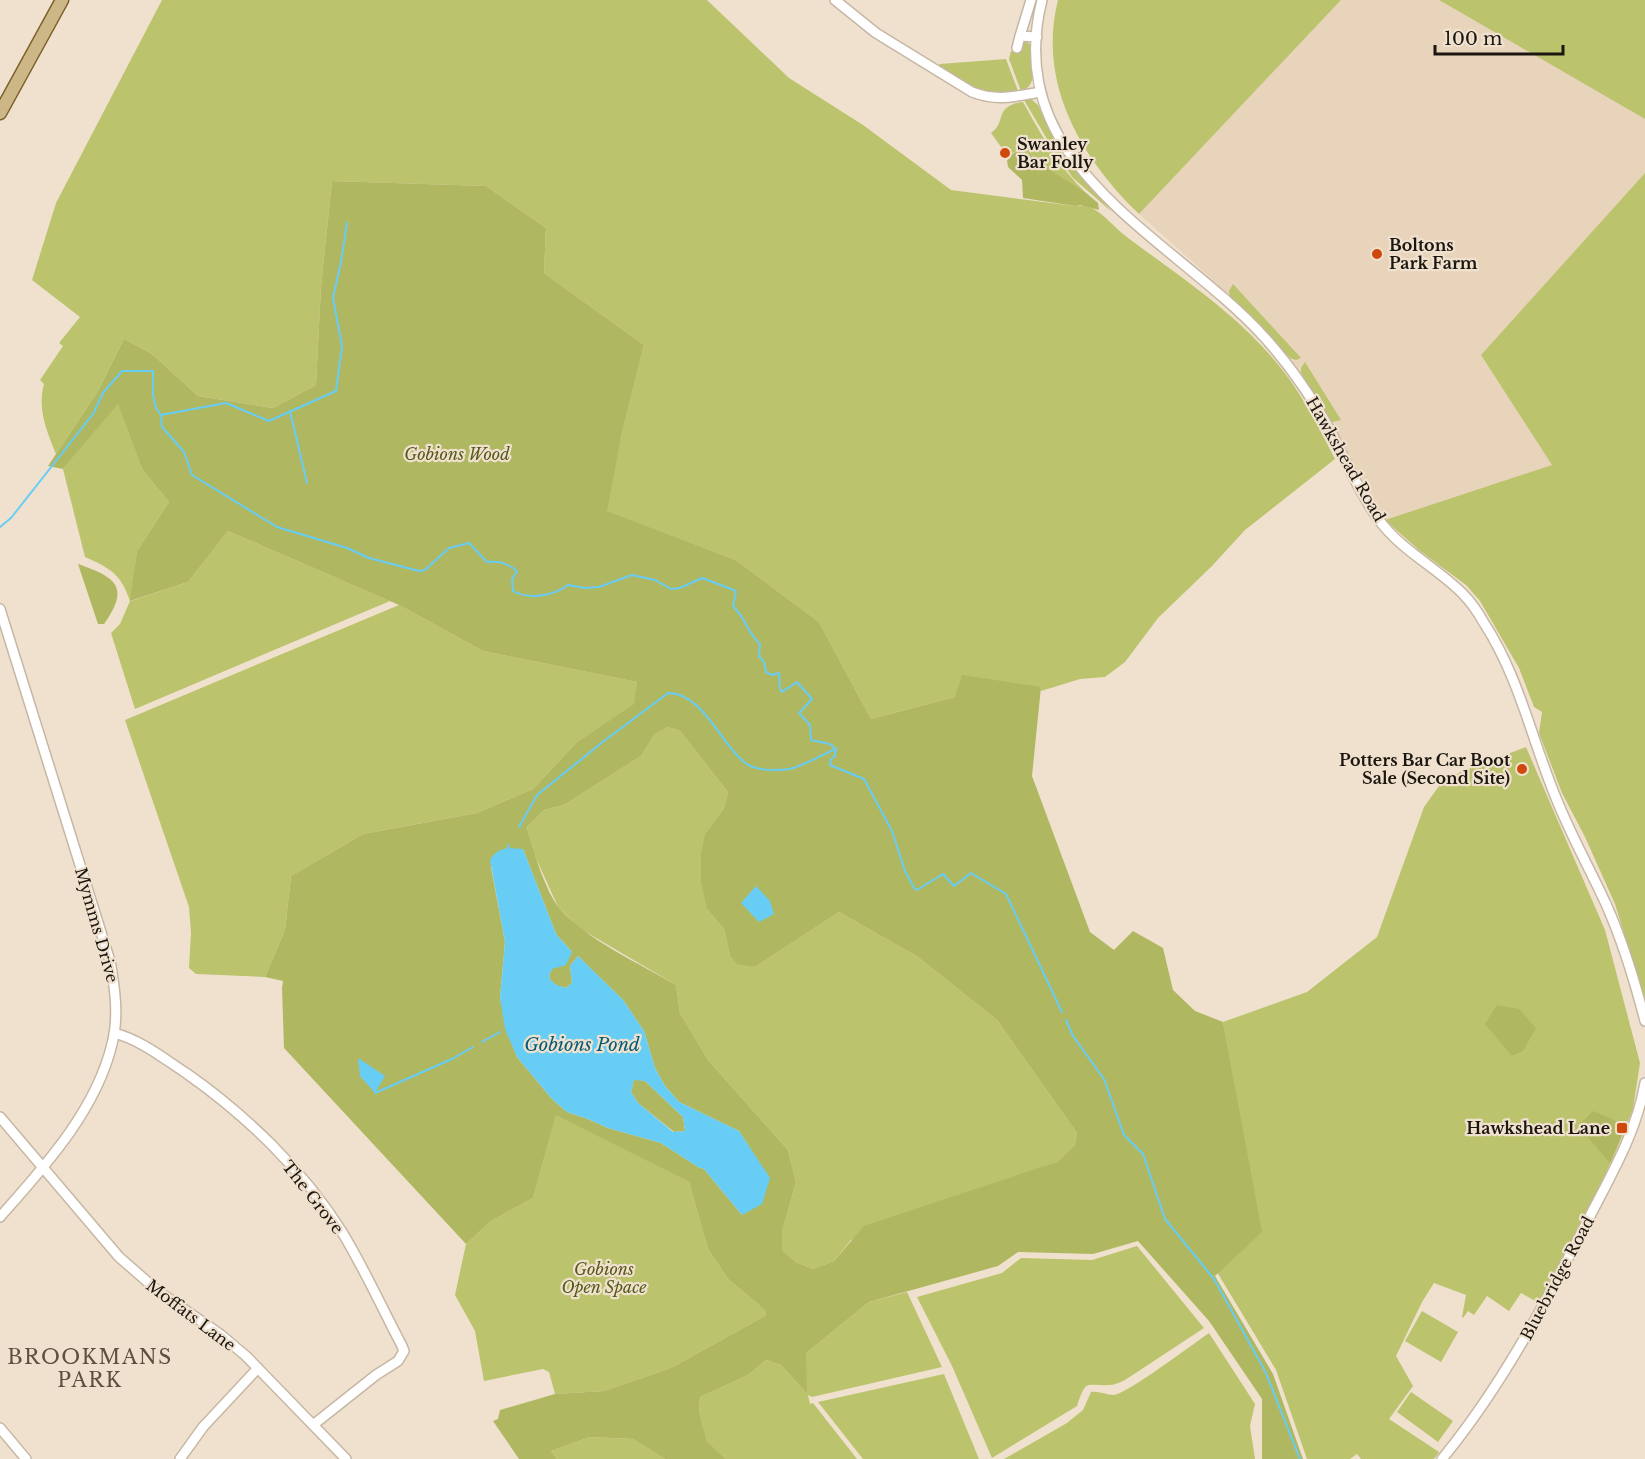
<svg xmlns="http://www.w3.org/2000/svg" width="1645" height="1459" viewBox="0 0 1645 1459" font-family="'Libre Baskerville',serif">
<rect width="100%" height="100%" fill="#f0e1ce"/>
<!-- built -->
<path fill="#e8d3bb" d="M 1341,0 L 1439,0 L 1645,119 L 1645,173 L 1481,355 L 1553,465 L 1385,520 L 1329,419 L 1290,358 L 1224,290 L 1139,214 Z"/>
<!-- green -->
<path fill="#bbc36d" d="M 162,0 L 707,0 L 789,78 L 863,125 L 951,190 L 1075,206 C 1080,205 1087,206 1092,208 C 1103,213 1117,230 1128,238 C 1182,278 1242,317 1284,372 C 1304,398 1320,430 1335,459 L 1245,530 L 1212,566 L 1158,618 L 1125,662 L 1105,677 L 1080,679 L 1041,691 L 1041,687 L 955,697 L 871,719 L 819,622 L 736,560 L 606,511 L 622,433 L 644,345 L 544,273 L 546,228 L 486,186 L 332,181 L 321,286 L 316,385 L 273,408 L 198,396 L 152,354 L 124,339 L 98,391 L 56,454 C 47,432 37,409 44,384 L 40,380 L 63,346 L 59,343 L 80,317 L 32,280 L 56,203 Z
M 1058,0 L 1341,0 L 1139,214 C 1081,158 1037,83 1058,0 Z
M 1439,0 L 1645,0 L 1645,119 Z
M 1025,41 L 1031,45 C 1031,60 1040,86 1021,91 L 1009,59 L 1011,51 L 1018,54 L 1022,44 Z
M 1006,59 L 1018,91 C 982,96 968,84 938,67 L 940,64 Z
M 1024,100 L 1032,100 L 1038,105 L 1052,135 L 1067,160 L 1112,212 L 1073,178 L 1054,151 Z
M 1023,102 C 1041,134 1058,166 1085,192 L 1050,172 L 1030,154 L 1017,151 L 1007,155 L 991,133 C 1007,123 993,106 1023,102 Z
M 1645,173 L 1645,1001 L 1615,904 L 1585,837 L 1562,793 L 1539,733 L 1542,712 L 1534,707 L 1519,668 L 1480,601 L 1466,585 L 1420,551 L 1385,520 L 1552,465 L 1481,355 Z
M 1233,284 L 1301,358 L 1296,360 L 1290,358 L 1230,297 L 1229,291 Z
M 1305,362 L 1341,420 L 1332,422 L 1329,419 L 1301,373 L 1301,368 Z
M 118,403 L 142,469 L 169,502 L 137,551 L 131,601 L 188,582 L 228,531 L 390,601 L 135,709 L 111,633 L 120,624 L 130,601 C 121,574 110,568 85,557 L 63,469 Z
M 399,605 L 483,651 L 637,682 L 635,704 L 577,742 L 533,789 L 477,813 L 363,834 L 291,876 L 285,930 L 265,977 L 196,974 L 189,968 L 191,933 L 189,907 L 125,720 Z
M 668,727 L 680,731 L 728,792 L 724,808 L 705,834 L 707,909 L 724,929 L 730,955 L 755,967 L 839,912 L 918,957 L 997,1020 L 1077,1133 L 1075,1145 L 1057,1162 L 851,1240 L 834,1261 L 813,1269 L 796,1262 L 782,1250 L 782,1232 L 796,1182 L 788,1150 L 708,1060 L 680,1013 L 676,985 L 579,928 L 558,907 L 534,854 L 527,827 L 544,810 L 564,805 L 641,756 L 655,734 Z
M 1526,747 L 1605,930 L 1640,1063 L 1633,1109 L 1616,1151 L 1577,1235 L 1539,1303 L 1521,1293 L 1509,1311 L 1487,1296 L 1474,1315 L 1468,1311 L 1463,1318 L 1462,1317 L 1466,1295 L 1434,1283 L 1422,1302 L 1396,1356 L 1413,1386 L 1389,1419 L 1439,1452 L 1434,1459 L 1361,1459 L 1357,1454 L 1350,1459 L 1307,1459 L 1276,1370 L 1217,1272 L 1261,1232 L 1223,1022 L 1307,992 L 1377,937 L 1424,807 L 1439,786 L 1460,772 Z
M 556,1114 L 689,1182 L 708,1249 L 728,1279 L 766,1311 L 765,1316 L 671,1368 L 604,1391 L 555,1394 L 549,1372 L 543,1369 L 484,1381 L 475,1331 L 455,1295 L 466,1244 L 491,1221 L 533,1198 Z
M 1137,1246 L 1204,1328 L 1125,1380 C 1120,1382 1115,1385 1110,1385 C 1086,1387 1087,1377 1077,1406 L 992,1458 L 952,1366 L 917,1297 L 1002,1273 L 1021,1258 L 1092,1260 Z
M 907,1292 L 942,1367 L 812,1397 L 808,1395 L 810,1404 L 813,1403 L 857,1459 L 726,1459 L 707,1441 L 699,1411 L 700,1397 L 748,1375 L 766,1360 L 781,1365 L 806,1393 L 806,1353 L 869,1302 Z
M 1422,1311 L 1458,1332 L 1441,1362 L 1405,1341 Z
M 1209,1333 L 1255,1404 L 1250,1426 L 1255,1459 L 1004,1459 L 1067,1423 L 1083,1410 L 1091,1392 C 1099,1391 1106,1395 1114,1395 C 1127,1394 1193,1344 1209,1333 Z
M 944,1374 L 979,1459 L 863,1459 L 818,1402 Z
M 1411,1392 L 1453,1421 L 1438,1442 L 1397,1412 Z
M 590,1437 L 633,1439 L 665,1459 L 557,1459 L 551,1451 Z"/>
<!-- forest -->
<path fill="#b0b761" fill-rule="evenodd" d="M 1017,151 L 1030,154 L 1039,163 L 1085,192 L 1098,203 L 1099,210 L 1080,205 L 1075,206 L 1023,198 L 1022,180 L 1008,167 L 1007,160 L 1010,158 L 1009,156 Z
M 332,181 L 486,186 L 546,228 L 544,273 L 644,345 L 622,433 L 607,511 L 736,560 L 819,622 L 871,719 L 955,697 L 962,675 L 1041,687 L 1032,776 L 1090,932 L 1114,950 L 1133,931 L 1163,948 L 1173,990 L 1195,1011 L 1223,1022 L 1262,1232 L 1215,1276 L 1273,1374 L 1303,1459 L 1262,1459 L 1262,1399 L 1209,1321 L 1138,1241 L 1093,1254 L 1018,1252 L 998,1266 L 869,1302 L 806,1353 L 807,1394 L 781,1365 L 766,1360 L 748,1375 L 700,1397 L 699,1411 L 707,1441 L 726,1459 L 665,1459 L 633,1439 L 590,1437 L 551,1451 L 557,1459 L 519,1459 L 493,1421 L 498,1419 L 500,1410 L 555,1394 L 604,1391 L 671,1368 L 765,1316 L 766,1311 L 728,1279 L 708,1249 L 689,1182 L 556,1115 L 533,1198 L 491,1221 L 466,1244 L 284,1048 L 282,988 L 283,981 L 265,977 L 285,930 L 291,876 L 363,834 L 477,813 L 533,789 L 577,742 L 634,704 L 637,682 L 483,651 L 399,605 L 228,531 L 188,582 L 130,601 L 137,551 L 169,502 L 142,469 L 118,404 L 63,469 L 48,466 L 98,391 L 124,339 L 152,354 L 198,396 L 273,408 L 316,385 L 321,286 ZM 668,727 L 680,731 L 728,792 L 724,808 L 705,834 L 701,854 L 701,881 L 707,909 L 724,929 L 730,955 L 737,964 L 755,967 L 839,912 L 918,957 L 997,1020 L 1077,1133 L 1075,1145 L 1057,1162 L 864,1226 L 834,1261 L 813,1269 L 796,1262 L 782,1250 L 782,1232 L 796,1182 L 788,1150 L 708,1060 L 680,1013 L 676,985 C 640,964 586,939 560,909 C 546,893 532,848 527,827 L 544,810 L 564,805 L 641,756 L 655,734 ZM 523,849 L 556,934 L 572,952 L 552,969 L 549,976 C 551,984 558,986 566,988 L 572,983 L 570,966 L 578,956 L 623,1000 L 644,1031 L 655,1068 L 665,1086 L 679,1102 L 739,1131 L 769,1178 L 742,1215 L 704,1169 L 698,1167 L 661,1143 L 608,1128 L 588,1119 L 567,1112 L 552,1099 L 517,1057 L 500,998 L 505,942 L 491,867 Z
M 78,564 C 115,577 131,586 104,624 L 98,624 Z
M 1497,1005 L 1519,1009 L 1536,1028 L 1523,1051 L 1512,1056 L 1485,1024 Z
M 634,1079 L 645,1081 L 683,1117 L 685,1131 L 674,1132 L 638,1103 L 631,1092 Z
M 1593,1111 L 1626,1125 L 1610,1163 L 1578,1126 Z"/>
<!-- water -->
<path fill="#67cdf5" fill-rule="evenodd" d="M 509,848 L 523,849 L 556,934 L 572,952 L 566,965 L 552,969 L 549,976 C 551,984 559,986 566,988 L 572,983 L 570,966 L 578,956 L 623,1000 L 644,1031 L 655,1068 L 665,1086 L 679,1102 L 739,1131 L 770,1178 L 762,1204 L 742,1215 L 704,1169 L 698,1167 L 661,1143 L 608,1128 L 588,1119 L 567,1112 L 552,1099 L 517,1057 L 505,1029 L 500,998 L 505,942 L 490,860 C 495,852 500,849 509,848 ZM 634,1080 L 645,1081 L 683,1117 L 685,1131 L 673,1132 L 638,1103 L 631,1092 Z
M 756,886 L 770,901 L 774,914 L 759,922 L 741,903 Z
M 358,1058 L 385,1076 L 375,1093 L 360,1076 Z"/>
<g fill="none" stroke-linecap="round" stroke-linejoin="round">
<!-- stream -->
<path stroke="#67cdf5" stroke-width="2" d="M 290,411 L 307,483
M 161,415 L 226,403 L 269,421 L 336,391 L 342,346 L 333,298 L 341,262 L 347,223
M 0,527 L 11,518 L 93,414 L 103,393 L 122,371 L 153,371 L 153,395 L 156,408 L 161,415 L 162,427 L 184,452 L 192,475 L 277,527 L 347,548 L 369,558 L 419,571 L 425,570 L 449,548 L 469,543 L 487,562 C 500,561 507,563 517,571 L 512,580 L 513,591 C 529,600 553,596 568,585 L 585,588 L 599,587 L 632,575 L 655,580 L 671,589 L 680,588 L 702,578 L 734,590 L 736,592 L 733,606 C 747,620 747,632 760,644 L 759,656 L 764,662 L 766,672 L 772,675 L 779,673 L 780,688 L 782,692 L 797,682 L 812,699 L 799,713 L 810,725 L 811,740 L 830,744 L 836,749 L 835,756 L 831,759 L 830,765 L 864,779 L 892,831 L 905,871 L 914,888 L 917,890 L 943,874 L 954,886 L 971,873 L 1006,894 L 1062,1012
M 519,827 L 537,795 L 604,741 L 668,693 C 703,693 720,743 744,762 C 754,771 776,771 789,769 C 804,766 821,755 836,749
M 508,845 L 509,848
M 1066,1020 L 1073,1036 L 1104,1079 L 1124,1135 L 1143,1154 L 1165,1219 L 1214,1279 L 1265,1371 L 1300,1459
M 482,1042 L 500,1032
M 375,1093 L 452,1059 L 473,1047"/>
<!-- minor casing -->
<g stroke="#c6b7a5" stroke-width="12">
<path id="minor" d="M 835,0 L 876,33 L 972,92 C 998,102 1015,96 1041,92
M 1031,0 L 1020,36 L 1037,37
M 1042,0 C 1000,168 1173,236 1265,338 C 1292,368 1313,399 1332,434 C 1347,463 1360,494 1379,520 C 1402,551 1436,567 1462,593 C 1471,602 1478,612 1484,623 C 1518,675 1531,736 1554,793 C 1569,832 1589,867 1606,904 C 1623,942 1635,982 1645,1021
M 1017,48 L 1020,36
M 0,609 L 110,961 C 115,988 119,1017 112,1044 C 96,1111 44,1167 0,1217
M 114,1033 C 141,1040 163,1058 186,1073 C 246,1115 303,1170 342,1232 C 364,1268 382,1308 402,1346 L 404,1351 L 398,1361 L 376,1375 L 313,1425
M 0,1117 L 119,1257 L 158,1291 L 221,1335 L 246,1356 L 346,1459
M 0,1428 L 26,1459
M 180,1459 L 203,1427 L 258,1368
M 1442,1459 C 1502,1386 1546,1302 1589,1218 C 1611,1175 1637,1131 1645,1083"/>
</g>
<!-- major casing -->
<g stroke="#795f29" stroke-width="15">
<path id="major" d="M 0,113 L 62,0"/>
</g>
<!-- minor -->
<use href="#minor" stroke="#fff" stroke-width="9"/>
<!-- major -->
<use href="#major" stroke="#cdb787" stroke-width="12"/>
</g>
<!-- markers -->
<g fill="#cf490d" stroke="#f0e1ce" stroke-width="2">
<circle cx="1005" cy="153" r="6"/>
<circle cx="1377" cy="254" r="6"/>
<circle cx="1522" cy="769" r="6"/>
<rect x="1616" y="1122" width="12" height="12" rx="3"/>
</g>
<g text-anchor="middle" stroke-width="4.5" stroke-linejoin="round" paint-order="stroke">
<!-- poi labels -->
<g font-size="16" font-weight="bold" fill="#1b160f" stroke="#f0e1ce" text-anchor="start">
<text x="1017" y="150">Swanley<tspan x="1017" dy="18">Bar Folly</tspan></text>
<text x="1389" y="251">Boltons<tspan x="1389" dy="18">Park Farm</tspan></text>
<text x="1510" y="766" text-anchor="end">Potters Bar Car Boot<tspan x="1510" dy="18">Sale (Second Site)</tspan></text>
<text x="1610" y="1134" text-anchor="end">Hawkshead Lane</text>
</g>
<!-- park labels -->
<g font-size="16" font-style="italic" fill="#55591a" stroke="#f0e1ce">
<text x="457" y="460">Gobions Wood</text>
<text x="604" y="1275">Gobions<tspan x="604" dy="18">Open Space</tspan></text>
</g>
<!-- street labels -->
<g font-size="16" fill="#1b160f" stroke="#f0e1ce">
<text transform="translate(1346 459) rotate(60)" y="6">Hawkshead Road</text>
<text transform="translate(97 925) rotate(74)" y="6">Mymms Drive</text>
<text transform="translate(313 1197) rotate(52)" y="6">The Grove</text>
<text transform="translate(1557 1278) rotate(-62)" y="6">Bluebridge Road</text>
<text transform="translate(191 1315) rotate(37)" y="6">Moffats Lane</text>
</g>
<!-- water labels -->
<g font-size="18" font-style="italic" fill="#025c77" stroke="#f0e1ce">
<text x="582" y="1051">Gobions Pond</text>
</g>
<!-- quarter labels -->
<g font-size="20" letter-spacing="1.5" fill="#5d5040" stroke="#f0e1ce">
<text x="90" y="1364">BROOKMANS<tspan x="90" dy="23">PARK</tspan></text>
</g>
</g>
<!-- scale -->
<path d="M1435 45v9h128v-9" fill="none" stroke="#1b160f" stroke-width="3"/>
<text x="1444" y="45" font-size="18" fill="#1b160f" stroke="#f0e1ce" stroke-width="4.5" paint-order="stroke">100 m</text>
</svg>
